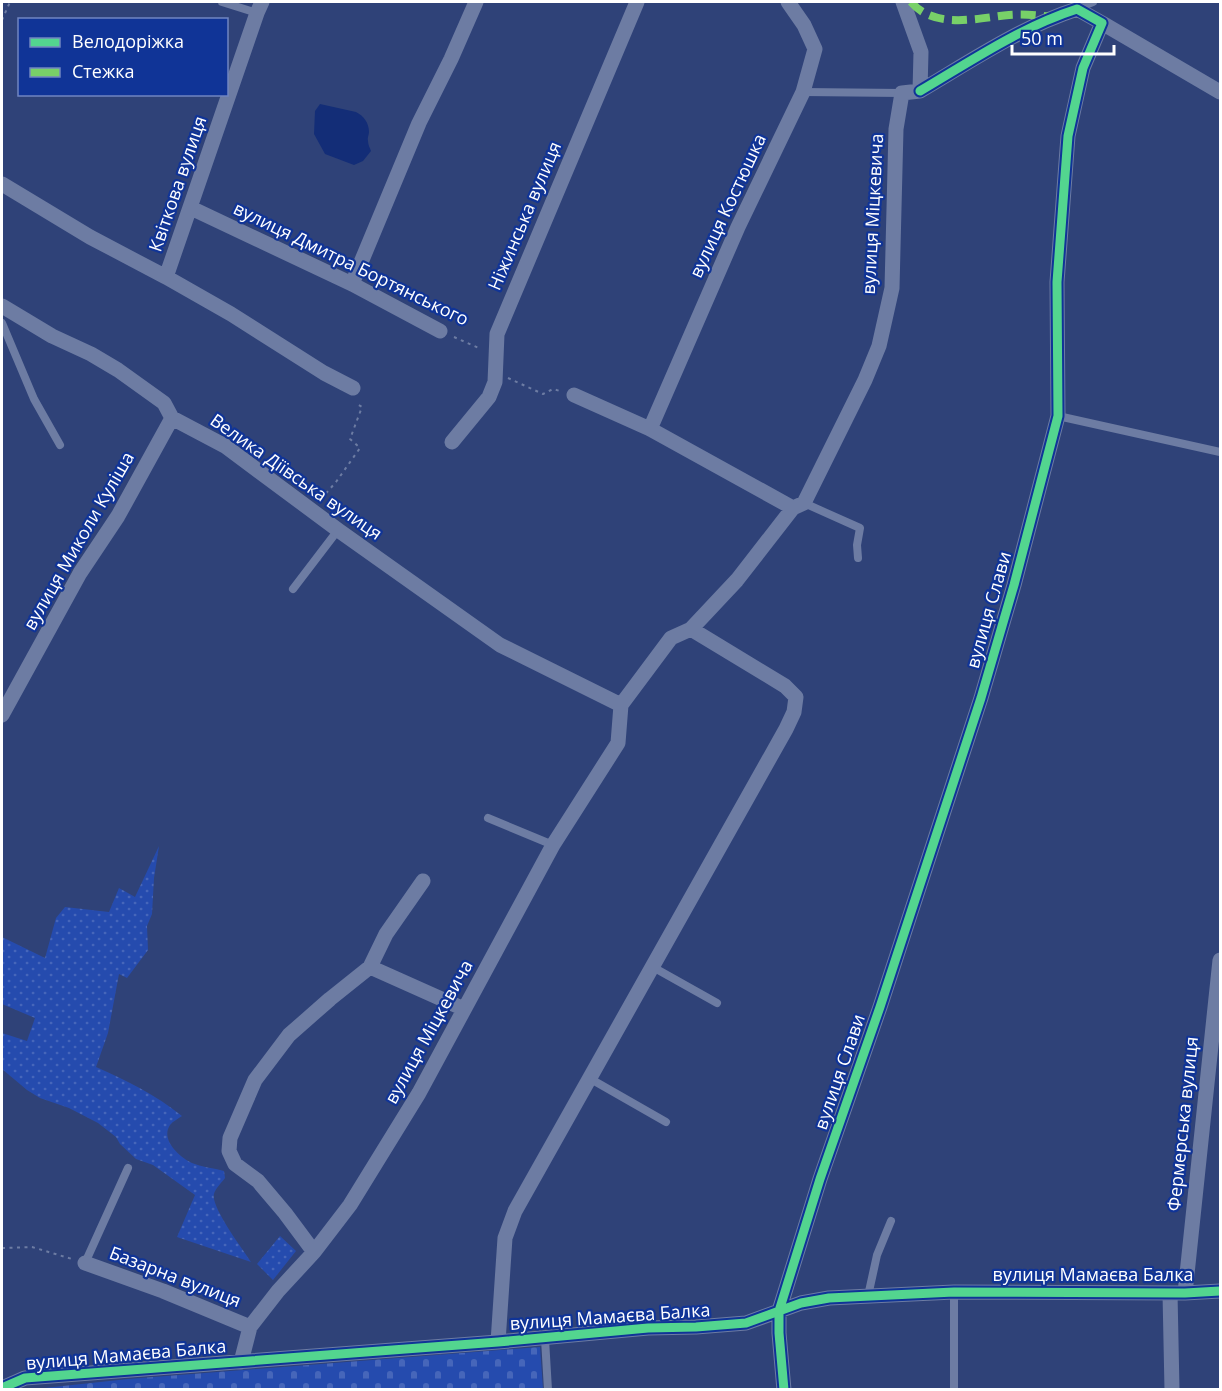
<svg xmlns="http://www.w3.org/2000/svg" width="1222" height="1391" viewBox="0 0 1222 1391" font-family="'Open Sans',sans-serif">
<defs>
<pattern id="green-dots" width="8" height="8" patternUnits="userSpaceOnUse" patternTransform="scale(1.5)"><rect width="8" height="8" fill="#254bae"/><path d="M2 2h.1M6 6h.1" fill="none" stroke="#4666ba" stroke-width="1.8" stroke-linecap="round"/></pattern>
<pattern id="cemetery-stones" width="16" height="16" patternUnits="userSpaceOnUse" patternTransform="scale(1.5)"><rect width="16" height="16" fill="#254bae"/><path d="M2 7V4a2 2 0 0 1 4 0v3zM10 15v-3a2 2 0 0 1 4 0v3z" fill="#4666ba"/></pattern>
</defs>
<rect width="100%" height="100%" fill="#2f4278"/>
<!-- green -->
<path fill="url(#green-dots)" d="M 159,846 L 154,878 L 152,914 L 147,926 L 148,950 L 127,978 L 119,974 L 108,1033 L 96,1067 C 126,1080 156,1095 182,1116 C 178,1119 173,1121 170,1125 C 160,1140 180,1157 192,1163 C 201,1167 214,1168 224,1171 L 225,1178 C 222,1182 215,1189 214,1194 C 210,1206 244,1251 251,1262 L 177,1237 L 195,1195 L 153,1165 L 136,1159 L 120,1144 L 116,1137 L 98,1123 L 69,1108 L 40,1098 L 27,1090 L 2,1069 L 2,1033 L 27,1041 L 35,1018 L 2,1004 L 2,937 L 45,958 L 56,918 L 65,907 L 109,912 L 119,888 L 135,897 Z
M 280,1236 L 296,1251 L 273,1280 L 257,1264 Z"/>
<!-- cemetery -->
<path fill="url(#cemetery-stones)" d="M 540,1347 L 543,1389 L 35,1389 L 128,1379 Z"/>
<!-- water -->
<path fill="#132d77" d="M 320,104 L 356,112 C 364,116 369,123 369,132 C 369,135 367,138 368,141 C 368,145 370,148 371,151 L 363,161 L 354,165 L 325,154 L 314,134 L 315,111 Z"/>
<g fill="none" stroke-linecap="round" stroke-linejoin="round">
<!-- path -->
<path stroke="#6d7ca3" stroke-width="2" stroke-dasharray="3 4.5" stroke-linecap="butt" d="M 2,20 L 10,2
M 454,337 L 481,349
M 508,378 L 543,394 L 553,389 L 560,391
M 321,499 L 336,482 L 360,448 L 350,439 L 362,407 L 355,403
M 2,1248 L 32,1247 L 72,1259"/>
<!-- service -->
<path stroke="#6d7ca3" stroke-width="8" d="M 222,2 L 257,13
M 1078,8 L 1093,2
M 803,92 L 902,93
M 2,323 L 34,399 L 60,445
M 1058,416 L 1220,452
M 804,503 L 860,528 L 857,545 L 858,558
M 293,589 L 338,530
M 488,818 L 553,845
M 651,966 L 717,1003
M 589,1078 L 666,1122
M 85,1263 L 128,1168
M 868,1296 L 877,1255 L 891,1221
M 545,1339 L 548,1390
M 954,1390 L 954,1292"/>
<!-- minor -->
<path stroke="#6d7ca3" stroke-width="15" d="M 1102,23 L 1220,92
M 2,184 L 90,237 L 166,277 L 231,314 L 324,373 L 353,388
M 191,208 L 352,284 L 440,331
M 166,277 L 257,13 L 262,2
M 352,284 L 419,123 L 451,59 L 476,2
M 2,306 L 52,336 L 91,354 L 118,370 L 164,403 L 172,418 L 225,446 L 338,530 L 500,645 L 621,705
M 574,395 L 650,429 L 793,508 L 804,503 L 865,380 L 879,346 L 892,288 L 896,129 L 902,93 L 920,91 L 921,52 L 903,2
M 650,429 L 738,227 L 803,92 L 815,49 L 804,25 L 788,2
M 452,442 L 489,397 L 495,382 L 497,334 L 637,2
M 2,715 L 80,573 L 118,516 L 172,418
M 370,967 L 464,1009
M 314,1252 L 285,1213 L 258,1181 L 235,1164 L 229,1151 L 230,1138 L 255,1080 L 289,1035 L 330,999 L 370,967 L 386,934 L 423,881
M 85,1263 L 163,1291 L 250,1327
M 1170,1293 L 1172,1390
M 1185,1293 L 1220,960
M 498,1342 L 505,1238 L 515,1211 L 786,729 L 794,712 L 796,697 L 785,686 L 691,629
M 241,1362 L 250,1327 L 278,1291 L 314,1252 L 350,1205 L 419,1093 L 553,845 L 618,743 L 621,705 L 671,638 L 691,629 L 737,580 L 793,508
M 2,1388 L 25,1378 L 498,1342 L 648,1328 L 696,1327 L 746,1323 L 801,1303 L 829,1298 L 954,1292 L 1185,1293 L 1220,1291
M 784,1390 L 779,1333 L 779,1311 L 820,1179 L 880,1007 L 981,698 L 1014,585 L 1058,416 L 1057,282 L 1068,136 L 1083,68 L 1102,23 L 1077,9 C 1021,27 971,61 920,91"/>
<!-- quiet -->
<path stroke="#78d068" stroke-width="8" stroke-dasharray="15 8" stroke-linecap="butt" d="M 911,2 C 935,30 978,18 1009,15 C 1023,14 1037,15 1051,17"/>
<!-- cycleway casing -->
<g stroke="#103497" stroke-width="13">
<path id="cycleway" d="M 2,1388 L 25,1378 L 498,1342 L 648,1328 L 696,1327 L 746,1323 L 801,1303 L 829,1298 L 954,1292 L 1185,1293 L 1220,1291
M 784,1390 L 779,1333 L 779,1311 L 820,1179 L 880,1007 L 981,698 L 1014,585 L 1058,416 L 1057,282 L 1068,136 L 1083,68 L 1102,23 L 1077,9 C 1021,27 971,61 920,91"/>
</g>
<!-- cycleway -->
<use href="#cycleway" stroke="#53d58f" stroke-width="9"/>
</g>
<g text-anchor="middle" stroke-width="4.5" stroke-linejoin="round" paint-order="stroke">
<!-- street labels -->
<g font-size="18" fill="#fff" stroke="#103497">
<text transform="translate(178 184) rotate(-71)" y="6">Квіткова вулиця</text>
<text transform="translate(728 206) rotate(-65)" y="6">вулиця Костюшка</text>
<text transform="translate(873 214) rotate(-87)" y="6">вулиця Міцкевича</text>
<text transform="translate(525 216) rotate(-67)" y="6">Ніжинська вулиця</text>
<text transform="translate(351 264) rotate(26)" y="6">вулиця Дмитра Бортянського</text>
<text transform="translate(296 477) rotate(35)" y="6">Велика Діївська вулиця</text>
<text transform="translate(79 541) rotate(-60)" y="6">вулиця Миколи Куліша</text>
<text transform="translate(989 610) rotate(-74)" y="6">вулиця Слави</text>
<text transform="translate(429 1032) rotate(-61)" y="6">вулиця Міцкевича</text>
<text transform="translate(840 1072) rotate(-71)" y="6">вулиця Слави</text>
<text transform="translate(1183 1124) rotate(-84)" y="6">Фермерська вулиця</text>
<text x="1093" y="1281">вулиця Мамаєва Балка</text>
<text transform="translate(175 1277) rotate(21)" y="6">Базарна вулиця</text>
<text transform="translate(610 1317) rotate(-4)" y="6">вулиця Мамаєва Балка</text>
<text transform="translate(126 1355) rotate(-5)" y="6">вулиця Мамаєва Балка</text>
</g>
</g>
<!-- border -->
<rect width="1222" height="1391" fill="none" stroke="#ffffff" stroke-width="6"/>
<!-- legend -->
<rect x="18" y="18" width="210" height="78" fill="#103497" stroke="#7085c1" stroke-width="1.5"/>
<rect x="30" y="38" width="30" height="9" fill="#53d58f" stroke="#7085c1" stroke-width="1.5"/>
<text x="72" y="48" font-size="18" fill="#ffffff">Велодоріжка</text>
<rect x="30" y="68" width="30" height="9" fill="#78d068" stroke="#7085c1" stroke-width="1.5"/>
<text x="72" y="78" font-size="18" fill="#ffffff">Стежка</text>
<!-- scale -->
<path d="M1012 45v9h102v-9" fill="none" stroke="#ffffff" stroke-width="3"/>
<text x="1021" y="45" font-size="18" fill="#ffffff" stroke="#103497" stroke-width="4.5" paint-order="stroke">50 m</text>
</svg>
